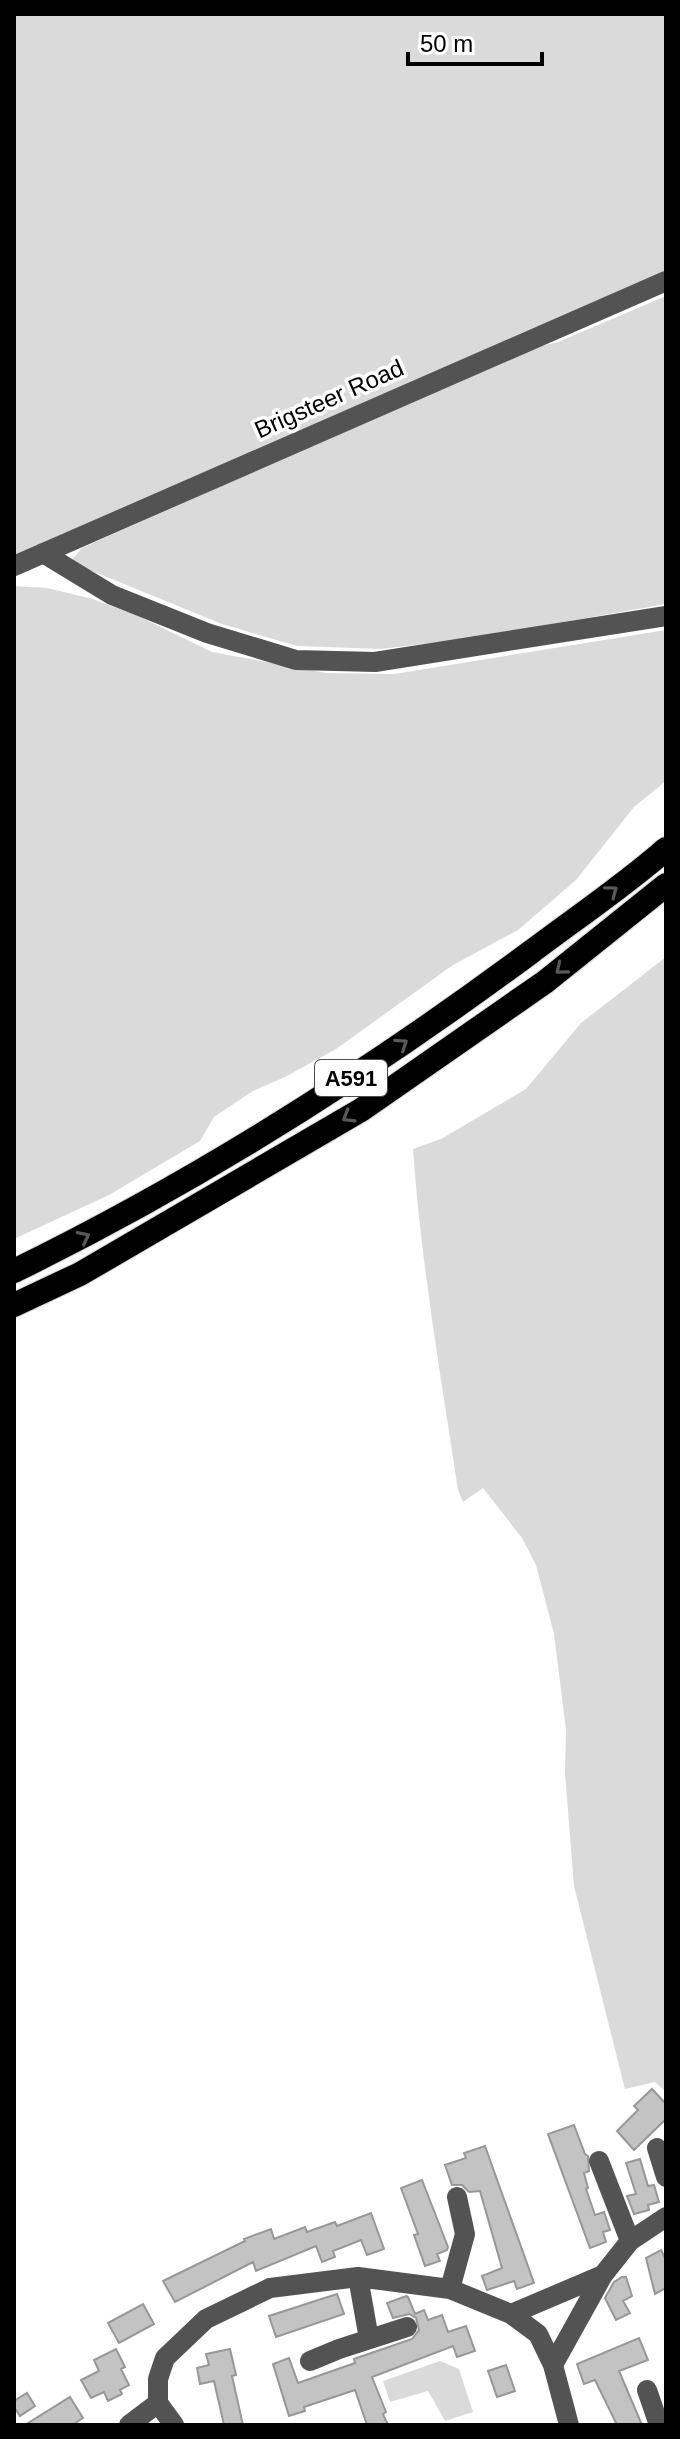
<svg xmlns="http://www.w3.org/2000/svg" width="680" height="2439" viewBox="0 0 680 2439" font-family="Arial,sans-serif">
<rect width="100%" height="100%" fill="#fff"/>
<!-- green -->
<path fill="#dadada" d="M 14,14 L 666,14 L 666,272 L 14,558 Z
M 666,296 L 666,604 L 472,638 L 381,649 L 297,646 L 222,624 L 70,562 L 82,548 L 526,350 L 558,342 Z
M 14,586 L 47,588 L 93,599 L 138,616 L 212,652 L 326,673 L 394,674 L 666,630 L 666,781 L 634,807 L 576,880 L 518,930 L 453,965 L 336,1049 L 285,1077 L 253,1091 L 214,1117 L 200,1141 L 109,1195 L 14,1239 Z
M 666,957 L 666,2092 L 655,2082 L 625,2089 L 574,1886 L 565,1773 L 566,1730 L 554,1634 L 536,1565 L 522,1538 L 483,1488 L 463,1502 L 458,1490 C 441,1377 421,1264 413,1149 L 441,1139 L 526,1089 L 581,1023 Z
M 440,2361 L 459,2369 L 473,2412 L 445,2421 L 428,2391 L 390,2402 L 383,2381 Z"/>
<!-- building -->
<path fill="#c3c3c3" stroke="#979797" stroke-width="2" d="M 652,2089 L 666,2104 L 666,2119 L 634,2150 L 617,2131 L 638,2110 L 634,2106 Z
M 574,2125 L 585,2154 L 588,2156 L 589,2171 L 584,2173 L 588,2188 L 586,2189 L 595,2215 L 604,2212 L 610,2230 L 603,2232 L 606,2242 L 590,2248 L 548,2134 Z
M 485,2146 L 534,2283 L 517,2289 L 514,2281 L 487,2290 L 482,2276 L 502,2268 L 480,2191 L 469,2192 L 462,2185 L 452,2185 L 445,2165 L 466,2158 L 464,2153 Z
M 640,2159 L 648,2186 L 654,2185 L 659,2202 L 648,2205 L 649,2210 L 634,2214 L 627,2196 L 636,2194 L 626,2163 Z
M 422,2180 L 448,2247 L 447,2250 L 437,2254 L 440,2261 L 425,2266 L 414,2235 L 418,2234 L 401,2188 Z
M 371,2213 L 384,2249 L 367,2255 L 361,2240 L 333,2251 L 335,2257 L 322,2262 L 316,2246 L 256,2271 L 253,2262 L 175,2302 L 163,2281 L 245,2241 L 244,2239 L 271,2229 L 274,2239 L 305,2227 L 307,2232 L 335,2222 L 337,2226 Z
M 661,2250 L 666,2260 L 666,2288 L 655,2294 L 646,2258 Z
M 622,2277 L 626,2277 L 632,2296 L 623,2301 L 630,2313 L 616,2320 L 605,2298 L 614,2282 Z
M 337,2294 L 344,2314 L 276,2337 L 269,2316 Z
M 406,2296 L 408,2297 L 415,2314 L 424,2310 L 428,2320 L 442,2315 L 448,2332 L 466,2326 L 475,2351 L 457,2357 L 453,2346 L 372,2377 L 386,2412 L 383,2414 L 388,2425 L 367,2425 L 355,2390 L 304,2407 L 305,2411 L 289,2416 L 273,2364 L 289,2358 L 298,2383 L 355,2363 L 354,2359 L 412,2339 L 419,2330 L 416,2318 L 409,2314 L 393,2318 L 387,2303 Z
M 143,2304 L 154,2324 L 119,2343 L 108,2323 Z
M 639,2338 L 648,2360 L 619,2371 L 642,2425 L 617,2425 L 595,2380 L 584,2384 L 577,2364 Z
M 116,2349 L 125,2367 L 121,2369 L 129,2385 L 120,2390 L 122,2394 L 108,2401 L 104,2392 L 91,2398 L 81,2380 L 99,2371 L 94,2360 Z
M 230,2349 L 236,2375 L 232,2376 L 243,2425 L 224,2425 L 214,2381 L 200,2384 L 197,2368 L 209,2365 L 206,2354 Z
M 506,2365 L 515,2391 L 497,2397 L 488,2371 Z
M 27,2393 L 35,2406 L 20,2416 L 14,2407 L 14,2401 Z
M 70,2397 L 83,2418 L 72,2425 L 25,2425 Z"/>
<g fill="none" stroke-linecap="round" stroke-linejoin="round">
<!-- highway casing -->
<g stroke="#dbdbdb" stroke-width="26">
<path id="highway" d="M 14,1271 C 196,1182 368,1073 531,952 C 576,918 624,886 666,849
M 14,1305 L 80,1274 L 361,1110 L 545,982 L 666,885"/>
</g>
<!-- minor -->
<path stroke="#535353" stroke-width="20" d="M 43,553 L 112,595 L 207,633 L 296,660 L 375,662 L 666,616
M 14,566 L 666,281
M 657,2148 L 666,2177
M 599,2161 L 630,2241
M 358,2277 L 369,2339
M 450,2289 L 465,2234 L 457,2197
M 511,2314 L 603,2275
M 310,2361 L 339,2349 L 407,2327
M 553,2365 L 603,2275 L 630,2241 L 666,2217
M 647,2390 L 659,2425
M 158,2403 L 174,2425
M 129,2425 L 158,2403 L 158,2379 L 165,2358 L 206,2319 L 270,2288 L 358,2277 L 450,2289 L 511,2314 L 538,2334 L 553,2365 L 569,2425"/>
<!-- highway -->
<use href="#highway" stroke="#000" stroke-width="24"/>
</g>
<!-- one-way arrows -->
<defs><path id="oneway-chevron" d="M-2-3.5L2.5 0L-2 3.5" fill="none" stroke-width="1.6" stroke-linecap="round" stroke-linejoin="round" transform="scale(2)"/></defs>
<g stroke="#595959">
<use href="#oneway-chevron" transform="translate(612 891) rotate(-37)"/>
<use href="#oneway-chevron" transform="translate(561 969) rotate(141)"/>
<use href="#oneway-chevron" transform="translate(402 1044) rotate(-34)"/>
<use href="#oneway-chevron" transform="translate(348 1117) rotate(149)"/>
<use href="#oneway-chevron" transform="translate(84 1237) rotate(-27)"/>
</g>
<g text-anchor="middle" stroke-width="7" stroke-linejoin="round" paint-order="stroke">
<!-- shield labels -->
<rect fill="#fff" stroke="#4c4c4c" stroke-width="2" x="315" y="1060" width="72" height="36" rx="6"/>
<g font-size="22" font-weight="bold" fill="#000">
<text x="351" y="1086">A591</text>
</g>
<!-- street labels -->
<g font-size="24" fill="#000" stroke="#fff">
<text transform="translate(329 399) rotate(-24)" y="8">Brigsteer Road</text>
</g>
</g>
<!-- border -->
<rect width="680" height="2439" fill="none" stroke="#000000" stroke-width="32"/>
<!-- scale -->
<path d="M408 52v12h134v-12" fill="none" stroke="#000000" stroke-width="4"/>
<text x="420" y="52" font-size="24" fill="#000000" stroke="#ffffff" stroke-width="6" paint-order="stroke">50 m</text>
</svg>
